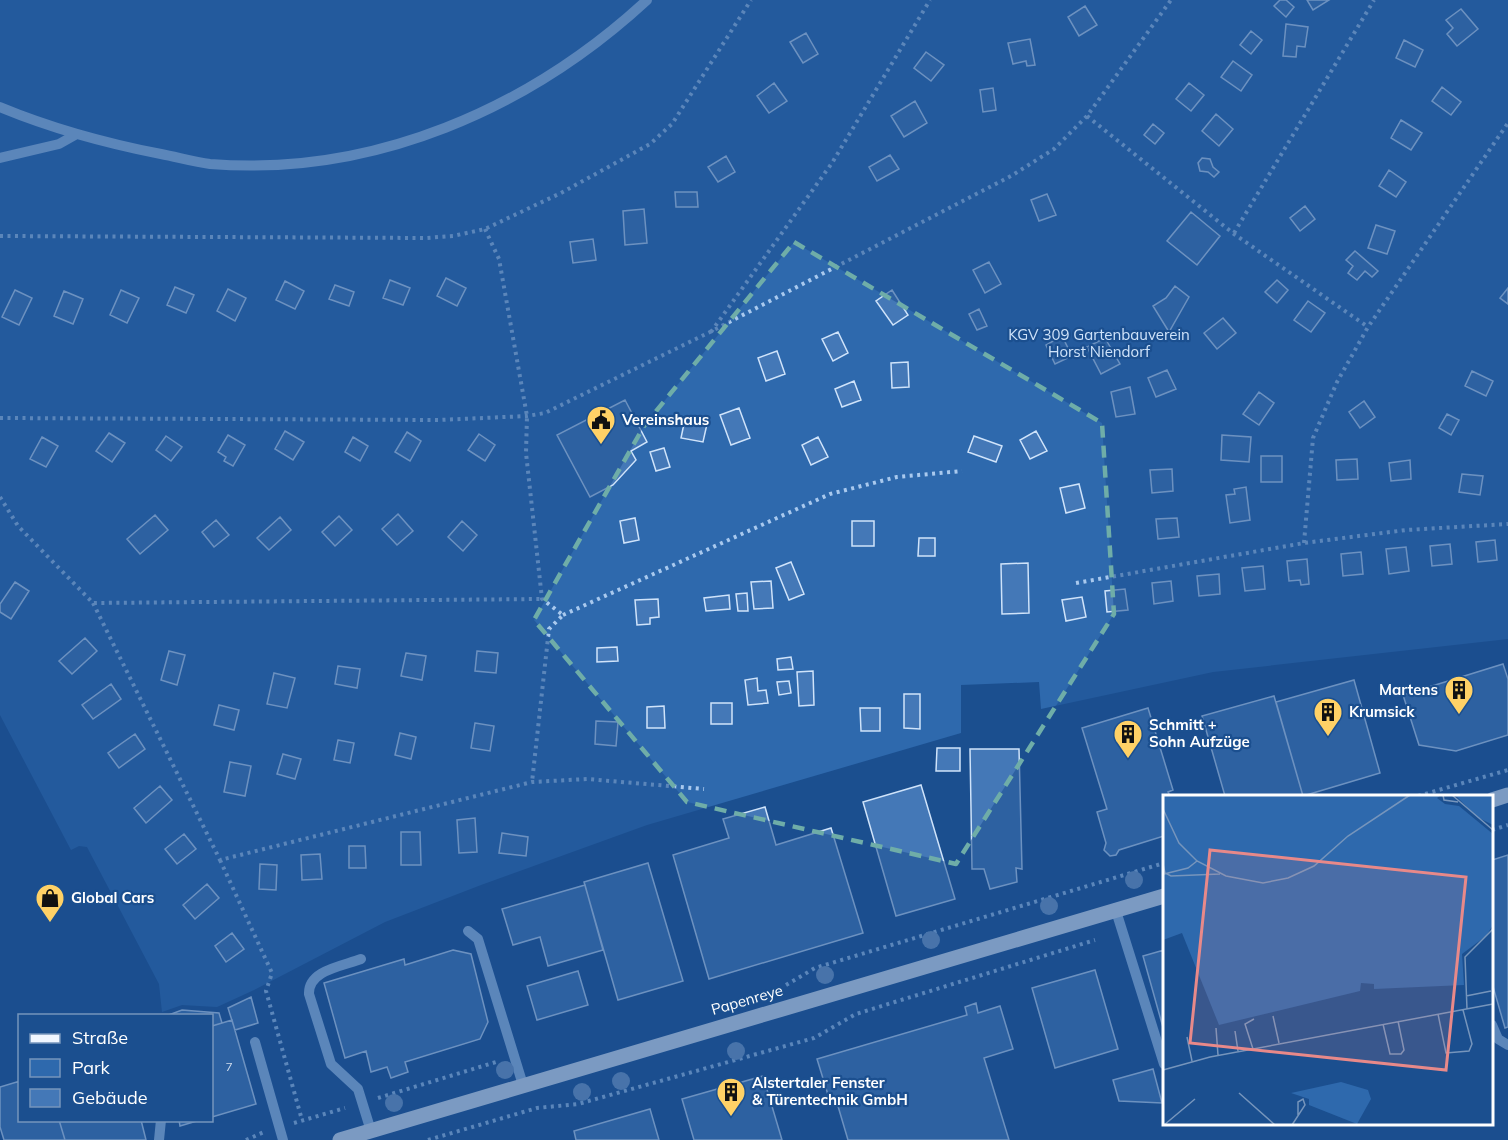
<svg xmlns="http://www.w3.org/2000/svg" width="1508" height="1140" viewBox="0 0 1508 1140" font-family="Mulish,sans-serif">
<rect width="100%" height="100%" fill="#1b4f8f"/>
<!-- green -->
<path fill="#2e69ad" fill-rule="evenodd" d="M 0,0 L 1508,0 L 1508,639 L 1213,672 L 1041,709 L 1039,682 L 961,685 L 961,733 L 647,825 L 481,885 L 385,922 L 254,990 L 217,1007 L 182,1005 L 162,1012 L 159,984 L 87,847 L 79,846 L 71,850 L 0,715 ZM 625,400 L 647,442 L 631,451 L 636,460 L 613,485 L 590,497 L 557,435 Z"/>
<!-- building -->
<path fill="#4478b7" stroke="#cfe3fa" stroke-width="1.5" d="M 1280,0 L 1286,0 L 1294,7 L 1286,17 L 1274,6 Z
M 1307,0 L 1329,0 L 1313,10 Z
M 1085,6 L 1097,25 L 1079,36 L 1068,17 Z
M 1461,9 L 1478,29 L 1457,46 L 1447,34 L 1453,28 L 1446,20 Z
M 1286,24 L 1308,27 L 1305,47 L 1297,46 L 1296,57 L 1283,56 Z
M 1251,31 L 1262,40 L 1251,54 L 1240,45 Z
M 806,33 L 818,54 L 803,63 L 790,42 Z
M 1030,39 L 1035,65 L 1027,66 L 1026,61 L 1013,64 L 1008,43 Z
M 1404,40 L 1423,50 L 1415,67 L 1396,58 Z
M 926,52 L 944,65 L 931,81 L 914,68 Z
M 1233,61 L 1252,75 L 1241,91 L 1221,77 Z
M 774,83 L 787,101 L 769,113 L 757,96 Z
M 1189,83 L 1204,95 L 1191,111 L 1176,99 Z
M 1442,87 L 1461,102 L 1451,115 L 1432,101 Z
M 993,88 L 996,110 L 983,112 L 980,90 Z
M 915,101 L 927,123 L 904,137 L 891,116 Z
M 1216,114 L 1233,129 L 1219,146 L 1202,131 Z
M 1401,120 L 1422,133 L 1411,150 L 1391,138 Z
M 1153,124 L 1164,133 L 1155,144 L 1144,135 Z
M 890,155 L 899,169 L 877,181 L 869,167 Z
M 726,156 L 735,172 L 718,182 L 708,167 Z
M 1202,158 L 1210,159 L 1213,167 L 1219,172 L 1214,177 L 1208,172 L 1200,171 L 1198,163 Z
M 1389,170 L 1406,182 L 1396,197 L 1379,186 Z
M 675,192 L 697,192 L 698,207 L 676,207 Z
M 1047,194 L 1056,215 L 1039,221 L 1031,200 Z
M 1305,206 L 1315,219 L 1300,231 L 1290,218 Z
M 644,209 L 647,243 L 625,245 L 623,211 Z
M 1191,212 L 1220,236 L 1197,265 L 1167,241 Z
M 1376,225 L 1395,231 L 1387,254 L 1368,248 Z
M 593,239 L 596,260 L 573,263 L 570,242 Z
M 1355,251 L 1378,271 L 1372,277 L 1365,271 L 1357,280 L 1348,273 L 1353,266 L 1346,260 Z
M 989,262 L 1001,284 L 985,293 L 973,270 Z
M 446,278 L 466,288 L 457,306 L 437,296 Z
M 390,280 L 410,288 L 403,305 L 383,298 Z
M 1277,280 L 1288,290 L 1277,303 L 1265,292 Z
M 285,281 L 304,291 L 295,309 L 276,300 Z
M 335,285 L 354,292 L 349,306 L 329,299 Z
M 1175,286 L 1189,297 L 1169,332 L 1153,306 L 1166,298 Z
M 175,287 L 194,295 L 186,313 L 167,305 Z
M 1508,288 L 1508,304 L 1500,298 Z
M 228,289 L 246,298 L 235,321 L 217,311 Z
M 15,290 L 32,298 L 19,325 L 2,317 Z
M 121,290 L 139,298 L 127,323 L 110,315 Z
M 892,290 L 908,315 L 893,325 L 876,301 Z
M 64,291 L 83,299 L 73,324 L 54,316 Z
M 1308,301 L 1325,313 L 1311,332 L 1294,320 Z
M 979,309 L 987,326 L 977,330 L 969,314 Z
M 1223,318 L 1236,333 L 1217,349 L 1204,333 Z
M 838,332 L 848,353 L 833,361 L 822,339 Z
M 1062,336 L 1072,356 L 1055,364 L 1046,345 Z
M 1105,338 L 1120,364 L 1101,374 L 1087,347 Z
M 777,351 L 785,374 L 766,381 L 758,358 Z
M 908,362 L 909,387 L 892,388 L 891,363 Z
M 1167,370 L 1176,389 L 1156,397 L 1148,378 Z
M 1472,371 L 1493,381 L 1486,396 L 1465,386 Z
M 854,381 L 861,400 L 842,407 L 835,389 Z
M 1130,387 L 1135,414 L 1116,417 L 1111,392 Z
M 1259,392 L 1274,403 L 1259,425 L 1243,414 Z
M 625,400 L 647,442 L 631,451 L 636,460 L 613,485 L 590,497 L 557,435 Z
M 1364,401 L 1375,417 L 1360,428 L 1349,412 Z
M 739,408 L 750,438 L 731,445 L 720,415 Z
M 1447,414 L 1459,420 L 1451,435 L 1439,428 Z
M 685,419 L 707,424 L 703,442 L 681,438 Z
M 285,431 L 304,442 L 293,460 L 275,449 Z
M 1036,431 L 1047,451 L 1030,459 L 1020,440 Z
M 407,432 L 421,441 L 410,461 L 395,452 Z
M 109,433 L 125,443 L 112,462 L 96,451 Z
M 479,434 L 495,445 L 485,461 L 468,450 Z
M 228,435 L 245,445 L 233,466 L 224,461 L 226,457 L 218,452 Z
M 1222,435 L 1251,437 L 1249,462 L 1221,460 Z
M 166,436 L 182,447 L 171,461 L 156,450 Z
M 974,436 L 1002,446 L 996,462 L 968,452 Z
M 42,437 L 58,446 L 46,467 L 30,459 Z
M 353,437 L 368,446 L 360,461 L 345,452 Z
M 818,437 L 828,457 L 811,465 L 802,445 Z
M 664,448 L 670,467 L 656,471 L 650,452 Z
M 1261,456 L 1282,456 L 1282,482 L 1261,482 Z
M 1357,459 L 1358,479 L 1337,480 L 1336,460 Z
M 1410,460 L 1411,479 L 1391,481 L 1389,463 Z
M 1172,469 L 1173,491 L 1152,493 L 1150,470 Z
M 1462,474 L 1483,476 L 1480,495 L 1459,492 Z
M 1079,484 L 1085,508 L 1066,513 L 1060,488 Z
M 1246,487 L 1250,520 L 1230,523 L 1226,495 L 1235,494 L 1234,489 Z
M 398,514 L 413,531 L 397,545 L 382,529 Z
M 155,515 L 168,530 L 140,554 L 127,539 Z
M 339,516 L 352,530 L 335,546 L 322,532 Z
M 280,517 L 291,530 L 269,550 L 257,538 Z
M 635,518 L 639,540 L 624,543 L 620,521 Z
M 1177,518 L 1179,537 L 1158,539 L 1156,519 Z
M 216,520 L 229,535 L 214,547 L 202,532 Z
M 462,521 L 477,535 L 463,551 L 448,537 Z
M 852,521 L 874,521 L 874,546 L 852,546 Z
M 919,538 L 935,538 L 935,556 L 918,556 Z
M 1495,540 L 1497,560 L 1478,562 L 1476,542 Z
M 1450,544 L 1452,564 L 1432,566 L 1430,546 Z
M 1406,547 L 1409,571 L 1389,574 L 1386,549 Z
M 1361,552 L 1363,574 L 1343,576 L 1341,554 Z
M 1307,559 L 1309,584 L 1301,585 L 1300,580 L 1289,581 L 1287,561 Z
M 791,562 L 804,594 L 789,600 L 776,568 Z
M 1028,563 L 1029,613 L 1002,614 L 1001,564 Z
M 1263,566 L 1265,589 L 1245,591 L 1242,568 Z
M 1219,574 L 1220,594 L 1199,596 L 1197,576 Z
M 771,581 L 773,608 L 754,609 L 751,582 Z
M 1171,581 L 1173,601 L 1154,604 L 1152,583 Z
M 15,582 L 29,591 L 11,619 L 0,612 L 0,604 Z
M 1125,589 L 1128,610 L 1107,612 L 1105,591 Z
M 747,593 L 748,611 L 738,611 L 736,594 Z
M 729,595 L 730,609 L 706,611 L 704,598 Z
M 1082,597 L 1086,617 L 1066,621 L 1062,600 Z
M 658,599 L 659,617 L 650,618 L 650,624 L 637,625 L 635,600 Z
M 85,638 L 97,651 L 72,674 L 59,661 Z
M 617,647 L 618,661 L 597,662 L 597,648 Z
M 169,651 L 185,655 L 177,685 L 161,680 Z
M 477,651 L 498,653 L 496,673 L 475,671 Z
M 406,653 L 426,656 L 422,680 L 401,676 Z
M 791,657 L 793,669 L 778,670 L 777,659 Z
M 1503,664 L 1508,679 L 1508,735 L 1456,751 L 1419,745 L 1403,695 Z
M 338,666 L 360,669 L 357,688 L 335,684 Z
M 813,671 L 814,705 L 799,706 L 797,672 Z
M 274,673 L 295,678 L 287,708 L 267,704 Z
M 757,678 L 758,691 L 766,690 L 768,703 L 748,705 L 745,680 Z
M 1354,680 L 1380,773 L 1303,796 L 1276,702 Z
M 789,681 L 791,693 L 779,695 L 777,682 Z
M 111,684 L 121,699 L 93,719 L 82,705 Z
M 904,694 L 920,694 L 920,729 L 904,728 Z
M 1274,696 L 1303,796 L 1225,796 L 1202,716 Z
M 711,703 L 732,703 L 732,724 L 711,724 Z
M 219,705 L 239,710 L 234,730 L 214,725 Z
M 664,706 L 665,728 L 647,728 L 647,707 Z
M 860,708 L 880,708 L 880,731 L 861,731 Z
M 1148,708 L 1173,790 L 1168,792 L 1170,796 L 1164,796 L 1164,836 L 1119,850 L 1116,855 L 1110,856 L 1104,850 L 1106,843 L 1097,812 L 1107,809 L 1082,728 Z
M 596,721 L 618,722 L 616,746 L 595,744 Z
M 475,723 L 494,726 L 490,751 L 471,748 Z
M 400,733 L 416,737 L 411,759 L 395,755 Z
M 135,734 L 145,749 L 119,768 L 108,753 Z
M 338,740 L 354,743 L 350,763 L 334,760 Z
M 937,748 L 960,748 L 960,771 L 936,771 Z
M 970,749 L 1019,749 L 1022,869 L 1016,868 L 1017,882 L 990,889 L 984,869 L 972,869 Z
M 283,754 L 301,759 L 295,779 L 277,774 Z
M 230,762 L 251,766 L 245,796 L 224,792 Z
M 921,785 L 955,899 L 896,916 L 863,802 Z
M 160,786 L 172,800 L 146,823 L 134,808 Z
M 765,807 L 776,845 L 831,828 L 863,933 L 709,979 L 673,855 L 729,838 L 723,819 Z
M 475,818 L 477,852 L 459,853 L 457,820 Z
M 401,832 L 420,832 L 421,865 L 401,865 Z
M 502,833 L 528,837 L 526,856 L 499,853 Z
M 184,834 L 196,849 L 177,864 L 165,849 Z
M 349,846 L 365,846 L 366,868 L 349,868 Z
M 320,854 L 322,879 L 302,880 L 301,855 Z
M 1508,855 L 1508,1027 L 1505,1028 L 1492,983 L 1492,860 Z
M 648,863 L 683,981 L 618,1000 L 584,882 Z
M 260,864 L 277,865 L 276,890 L 259,889 Z
M 207,884 L 219,898 L 195,919 L 183,905 Z
M 585,885 L 603,950 L 548,966 L 540,937 L 513,945 L 502,909 Z
M 232,933 L 244,949 L 226,962 L 215,946 Z
M 453,950 L 471,954 L 488,1022 L 480,1039 L 405,1062 L 408,1072 L 391,1078 L 387,1067 L 371,1072 L 366,1051 L 345,1058 L 324,983 L 404,959 L 405,965 Z
M 1164,950 L 1164,1031 L 1143,956 Z
M 1095,970 L 1118,1049 L 1055,1068 L 1032,988 Z
M 578,971 L 588,1005 L 537,1020 L 527,986 Z
M 251,997 L 258,1023 L 235,1030 L 228,1008 Z
M 976,1003 L 978,1013 L 1000,1006 L 1013,1049 L 984,1058 L 1009,1140 L 848,1140 L 835,1096 L 829,1098 L 817,1059 L 967,1015 L 965,1007 Z
M 182,1010 L 219,1013 L 222,1023 L 212,1026 L 212,1016 L 166,1016 Z
M 232,1020 L 256,1104 L 212,1117 L 212,1026 Z
M 1153,1069 L 1162,1103 L 1119,1101 L 1113,1080 Z
M 763,1076 L 782,1140 L 694,1140 L 682,1099 Z
M 20,1081 L 20,1120 L 59,1120 L 65,1140 L 4,1140 L 0,1127 L 0,1087 Z
M 650,1109 L 659,1140 L 576,1140 L 574,1131 Z
M 59,1120 L 141,1120 L 146,1140 L 65,1140 Z
M 179,1120 L 200,1120 L 180,1126 Z"/>
<g fill="none" stroke-linecap="round" stroke-linejoin="round">
<!-- path -->
<path stroke="#a9c9ee" stroke-width="4" stroke-dasharray="3 4.5" stroke-linecap="butt" d="M 1087,116 L 1234,234 L 1368,327
M 485,229 L 499,259 L 527,416 L 526,453 L 542,599 L 563,615 L 549,629 L 532,782
M 1234,233 L 1374,0
M 0,236 L 426,238 L 453,236 L 485,229 L 561,193 L 650,144 L 672,124 L 751,0
M 711,332 L 832,163 L 930,0
M 0,418 L 439,420 L 527,416 L 545,413 L 710,332 L 1011,176 L 1054,149 L 1087,116 L 1171,0
M 0,497 L 18,526 L 93,603 L 542,599
M 1304,543 L 1313,438 L 1337,382 L 1368,327 L 1508,123
M 1076,583 L 1304,543 L 1406,530 L 1508,524
M 93,603 L 220,860 L 532,782 L 587,779 L 704,789
M 563,615 L 830,494 L 897,477 L 962,471
M 1418,796 L 1508,770
M 1492,830 L 1508,825
M 220,860 L 272,973 L 266,991 L 302,1120
M 786,985 L 815,968 L 1164,863
M 378,1098 L 496,1062
M 294,1123 L 345,1108
M 246,1140 L 264,1132
M 428,1140 L 537,1108 L 578,1104 L 814,1038 L 856,1014 L 1095,940"/>
<!-- minor -->
<path stroke="#a9c9ee" stroke-width="10" d="M 0,107 C 53,129 105,143 161,154 C 177,157 194,162 210,164 C 373,177 529,109 647,0
M 0,158 L 59,144 L 75,135
M 1116,911 L 1164,1064
M 468,931 L 478,939 L 523,1085
M 361,959 C 343,966 308,970 309,994 L 331,1064 L 358,1089 L 371,1131
M 1492,1025 L 1498,1039 L 1508,1045
M 255,1042 L 283,1140
M 159,1140 L 161,1120"/>
<!-- major -->
<path stroke="#f0f6ff" stroke-width="15" d="M 1492,800 L 1508,795
M 340,1140 L 1164,896"/>
</g>
<!-- trees -->
<g fill="#7ea0ca">
<circle cx="1134" cy="880" r="9"/>
<circle cx="1049" cy="906" r="9"/>
<circle cx="931" cy="940" r="9"/>
<circle cx="825" cy="975" r="9"/>
<circle cx="736" cy="1051" r="9"/>
<circle cx="505" cy="1070" r="9"/>
<circle cx="621" cy="1081" r="9"/>
<circle cx="582" cy="1092" r="9"/>
<circle cx="394" cy="1103" r="9"/>
</g>
<!-- marked area -->
<path d="M0 0H1508V1140H0ZM 794,242 L 1102,423 L 1114,614 L 956,864 L 687,802 L 534,620 L 644,426 Z" fill="#1b4f8f" fill-opacity=".55" fill-rule="evenodd"/>
<path fill="none" stroke="#6fada8" stroke-width="4.5" stroke-dasharray="12 8" stroke-linejoin="round" d="M 794,242 L 1102,423 L 1114,614 L 956,864 L 687,802 L 534,620 L 644,426 Z"/>
<!-- icons -->
<defs>
<g id="civic-pin" transform="scale(1.5)"><path d="M0 17L-7.5 6A9.5 9.5 0 1 1 7.5 6Z" fill="#ffd166" stroke="#1b4f8f"/><path d="M-.6-6.5H3V-4.5H.6V-3L4-1V1h2V6H-6V1h2V-1L-.6-3ZM-1.2 2.5V6h2.4V2.5Z" fill="#111"/></g>
<g id="building-pin" transform="scale(1.5)"><path d="M0 17L-7.5 6A9.5 9.5 0 1 1 7.5 6Z" fill="#ffd166" stroke="#1b4f8f"/><path d="M-4-6H4V6H1V3H-1V6H-4ZM-2.5-4.3h1.7v1.8h-1.7ZM.8-4.3h1.7v1.8H.8ZM-2.5-1h1.7V.8h-1.7ZM.8-1h1.7V.8H.8Z" fill="#111"/></g>
<g id="shop-pin" transform="scale(1.5)"><path d="M0 17L-7.5 6A9.5 9.5 0 1 1 7.5 6Z" fill="#ffd166" stroke="#1b4f8f"/><path d="M-5-2.5h2.3a2.7 3.5 0 0 1 5.4 0H5L5.5 6h-11ZM-1.5-2.5h3a1.5 2.3 0 0 0-3 0Z" fill="#111"/></g>
</defs>
<g fill-rule="evenodd">
<use href="#civic-pin" x="601" y="420"/>
<use href="#building-pin" x="1459" y="690"/>
<use href="#building-pin" x="1328" y="712"/>
<use href="#building-pin" x="1128" y="734"/>
<use href="#shop-pin" x="50" y="898"/>
<use href="#building-pin" x="731" y="1092"/>
</g>
<g text-anchor="middle" stroke-width="4.5" stroke-linejoin="round" paint-order="stroke">
<!-- number labels -->
<g font-size="12" fill="#d0dded">
<text x="229" y="1071">7</text>
</g>
<!-- park labels -->
<g font-size="15" fill="#cfe3fa" stroke="#1b4f8f">
<text x="1099" y="340">KGV 309 Gartenbauverein<tspan x="1099" dy="17">Horst Niendorf</tspan></text>
</g>
<!-- poi labels -->
<g font-size="15" font-weight="bold" fill="#fff" stroke="#1b4f8f" text-anchor="start">
<text x="622" y="425">Vereinshaus</text>
<text x="1438" y="695" text-anchor="end">Martens</text>
<text x="1349" y="717">Krumsick</text>
<text x="1149" y="730">Schmitt +<tspan x="1149" dy="17">Sohn Aufzüge</tspan></text>
<text x="71" y="903">Global Cars</text>
<text x="752" y="1088">Alstertaler Fenster<tspan x="752" dy="17">&amp; Türentechnik GmbH</tspan></text>
</g>
<!-- street labels -->
<g font-size="15" fill="#fff" stroke="#1b4f8f">
<text transform="translate(747 1000) rotate(-16)" y="5">Papenreye</text>
</g>
</g>
<!-- overview -->
<g transform="translate(1163 795)">
<rect width="330" height="330" fill="#1b4f8f"/>
<path d="M 0,0 L 278,0 L 274,3 L 282,9 L 296,11 L 330,39 L 330,130 L 323,141 L 299,159 L 301,190 L 211,194 L 211,189 L 198,188 L 197,196 L 56,230 L 19,138 L 0,145 ZM 292,0 L 330,0 L 330,30 L 314,22 ZM 178,287 L 205,295 L 208,304 L 194,329 L 146,310 L 146,304 L 128,298 Z" fill="#2e69ad"/>
<path fill="none" stroke="#7695bc" stroke-width="1.5" d="M 280,0 L 281,5 L 295,7M 289,0 L 330,35M 0,14 L 16,48 L 34,66 L 63,81 L 100,88 L 125,83 L 151,71 L 185,41 L 247,0M 0,69 L 2,78 L 8,81 L 57,79M 1,79 L 25,73 L 34,66M 303,201 L 328,196M 304,214 L 302,162 L 330,134M 275,219 L 283,258 L 306,256 L 309,249 L 300,215M 110,221 L 116,248M 220,229 L 227,259 L 238,259 L 241,255 L 235,226M 53,233 L 55,260M 72,236 L 75,256M 24,242 L 29,266M 90,254 L 82,229 L 91,224M 0,275 L 47,262 L 330,209M 76,298 L 112,330M 1,330 L 32,304M 129,330 L 142,310 L 140,304 L 135,307 L 135,320"/>
<path fill="#e88989" fill-opacity="0.15" stroke="#e88989" stroke-width="3" d="M 47,55 L 303,82 L 283,275 L 27,248 Z"/>
<rect width="330" height="330" fill="none" stroke="#fff" stroke-width="3"/>
</g>
<!-- legend -->
<rect x="18" y="1014" width="195" height="108" fill="#1b4f8f" stroke="#7695bc" stroke-width="1.5"/>
<rect x="30" y="1034" width="30" height="9" fill="#f0f6ff" stroke="#7695bc" stroke-width="1.5"/>
<text x="72" y="1044" font-size="18" fill="#ffffff">Straße</text>
<rect x="30" y="1059" width="30" height="18" fill="#2e69ad" stroke="#7695bc" stroke-width="1.5"/>
<text x="72" y="1074" font-size="18" fill="#ffffff">Park</text>
<rect x="30" y="1089" width="30" height="18" fill="#4478b7" stroke="#7695bc" stroke-width="1.5"/>
<text x="72" y="1104" font-size="18" fill="#ffffff">Gebäude</text>
</svg>
